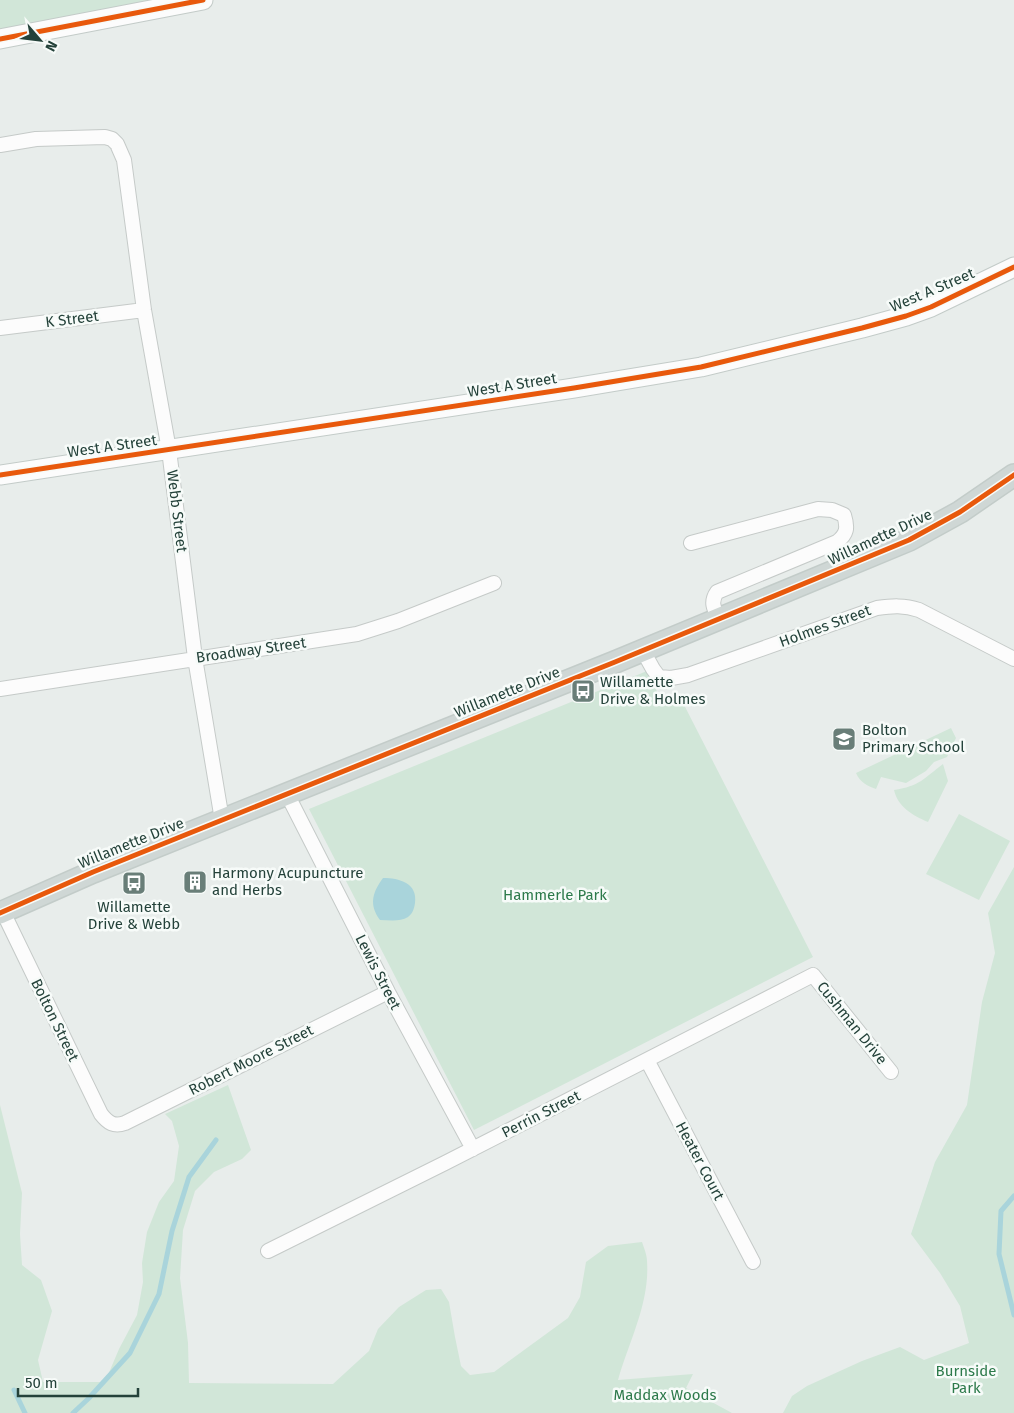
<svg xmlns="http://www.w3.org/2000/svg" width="1014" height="1413" viewBox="0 0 1014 1413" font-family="'Fira Sans',sans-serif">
<rect width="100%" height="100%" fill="#e8edeb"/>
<!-- green -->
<path fill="#d1e6d8" d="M 0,0 L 158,0 L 0,33 Z
M 647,671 L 663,704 L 680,697 L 813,957 L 474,1130 L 309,809 Z
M 951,728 L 956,738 L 947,757 L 934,762 L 926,771 L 906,783 L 881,777 L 876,789 C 867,786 860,782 856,773 Z
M 943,764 L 948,781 L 928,822 C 912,815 898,807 894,790 C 920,786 923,779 943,764 Z
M 959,814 L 1010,841 L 979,900 L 926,874 Z
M 1014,867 L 1014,1413 L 783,1413 L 792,1396 L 807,1386 L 862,1361 L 900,1347 L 924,1360 L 969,1343 L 960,1306 L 940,1273 L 911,1234 L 935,1162 L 967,1105 L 982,1002 L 995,953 L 988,913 Z
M 228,1085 L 251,1150 L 242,1159 L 214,1172 L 195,1191 L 183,1230 L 180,1278 L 188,1343 L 189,1383 L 333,1384 L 369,1351 L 378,1329 L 399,1307 L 426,1290 L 441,1289 L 449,1302 L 455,1337 L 461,1366 L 470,1375 L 494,1372 L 568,1318 L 580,1297 L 586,1262 L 608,1246 L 642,1242 C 644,1248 647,1255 647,1261 C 650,1303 629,1341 618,1380 L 693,1374 L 686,1388 L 732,1413 L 0,1413 L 0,1105 L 22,1193 L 20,1234 L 22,1265 L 41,1280 L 52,1311 L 38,1360 L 43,1382 L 105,1382 L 119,1349 L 137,1315 L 143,1282 L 142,1263 L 147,1232 L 159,1202 L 174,1181 L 179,1146 L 172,1121 L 165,1114 Z"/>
<!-- water -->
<path fill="#a9d4db" d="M 383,878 C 399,878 418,883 415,903 C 414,909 413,913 408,917 C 400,922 389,920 380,920 C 369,905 372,893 383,878 Z"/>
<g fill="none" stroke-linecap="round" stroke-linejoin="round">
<!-- stream -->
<path stroke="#a9d4db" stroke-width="5" d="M 1014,1196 L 1001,1211 L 999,1254 L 1014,1315
M 14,1390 L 25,1413
M 73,1413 L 88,1399 L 130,1353 L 159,1294 L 172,1231 L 189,1177 L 216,1140"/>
<!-- street casing -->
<g stroke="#c5cac8" stroke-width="16">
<path id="street" d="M 0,145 L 36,139 L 105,137 L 112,139 L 117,144 L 124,160 L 144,310 L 169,450 L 195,658 L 222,820
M 0,328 L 144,310
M 691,543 L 818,509 L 832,510 L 844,515 C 848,528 847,534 837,542 L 717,592 C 710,602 714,609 719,619
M 643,651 L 653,669 L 659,677 L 671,678 L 688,675 L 877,608 C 892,606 904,605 919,610 L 1014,659
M 0,689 L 357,634 L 398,621 L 494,583
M 287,794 L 388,992 L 473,1149
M 3,912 L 101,1114 C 108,1123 114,1127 125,1123 L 388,992
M 647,1060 L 753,1262
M 268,1251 L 445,1163 L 813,975 L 891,1072"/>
</g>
<!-- secondary casing -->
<g stroke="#c3cbc8" stroke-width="21">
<path id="secondary" d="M 0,39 L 203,0
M 0,475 L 574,388 L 701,367 L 862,328 L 906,316 L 931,307 L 1014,267"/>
</g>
<!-- primary casing -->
<g stroke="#c3ccc9" stroke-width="24">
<path id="primary" d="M 0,913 L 93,872 L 615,662 L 909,540 L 960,512 L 1014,475"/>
</g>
<!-- street -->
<use href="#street" stroke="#fcfcfc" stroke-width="14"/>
<!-- secondary -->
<use href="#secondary" stroke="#fcfcfc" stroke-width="19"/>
<!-- primary -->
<use href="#primary" stroke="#cfd7d5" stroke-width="21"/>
<!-- cycleway casing -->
<g stroke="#f7fbf9" stroke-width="8">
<path id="cycleway" d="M 0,39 L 203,0
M 0,475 L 574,388 L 701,367 L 862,328 L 906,316 L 931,307 L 1014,267
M 0,913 L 93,872 L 615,662 L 909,540 L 960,512 L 1014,475"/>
</g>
<!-- cycleway -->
<use href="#cycleway" stroke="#e8590c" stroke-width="5"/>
</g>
<!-- icons -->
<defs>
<g id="bus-square" transform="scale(1.25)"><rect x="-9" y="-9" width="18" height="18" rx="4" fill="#697e78" stroke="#f7fbf9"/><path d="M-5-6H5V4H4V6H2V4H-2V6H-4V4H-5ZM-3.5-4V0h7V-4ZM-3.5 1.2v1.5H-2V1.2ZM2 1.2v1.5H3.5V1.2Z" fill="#fff"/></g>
<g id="school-square" transform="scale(1.25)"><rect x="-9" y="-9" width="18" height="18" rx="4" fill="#697e78" stroke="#f7fbf9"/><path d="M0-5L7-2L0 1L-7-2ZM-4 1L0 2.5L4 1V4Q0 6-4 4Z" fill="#fff"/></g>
<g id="building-square" transform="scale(1.25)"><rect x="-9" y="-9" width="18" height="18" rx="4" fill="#697e78" stroke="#f7fbf9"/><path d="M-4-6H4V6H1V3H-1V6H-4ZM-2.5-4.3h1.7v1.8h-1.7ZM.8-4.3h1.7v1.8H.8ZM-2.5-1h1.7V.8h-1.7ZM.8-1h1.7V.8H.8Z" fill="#fff"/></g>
</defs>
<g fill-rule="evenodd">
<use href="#bus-square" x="583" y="691"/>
<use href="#school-square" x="844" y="739"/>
<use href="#building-square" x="195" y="882"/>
<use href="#bus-square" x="134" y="883"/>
</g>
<g text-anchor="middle" stroke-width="5" stroke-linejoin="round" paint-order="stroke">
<!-- street labels -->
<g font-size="15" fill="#24423a" stroke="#f7fbf9">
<text transform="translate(932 290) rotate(-23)" y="5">West A Street</text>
<text transform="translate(72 319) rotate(-7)" y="5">K Street</text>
<text transform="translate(512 385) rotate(-9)" y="5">West A Street</text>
<text transform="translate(112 446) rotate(-8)" y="5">West A Street</text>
<text transform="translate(177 511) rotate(83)" y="5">Webb Street</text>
<text transform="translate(880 537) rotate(-25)" y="5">Willamette Drive</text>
<text transform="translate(825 626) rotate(-20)" y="5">Holmes Street</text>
<text transform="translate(251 650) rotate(-8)" y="5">Broadway Street</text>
<text transform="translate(507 692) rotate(-22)" y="5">Willamette Drive</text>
<text transform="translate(131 843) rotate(-22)" y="5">Willamette Drive</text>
<text transform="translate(378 972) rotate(63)" y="5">Lewis Street</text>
<text transform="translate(55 1020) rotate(64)" y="5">Bolton Street</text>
<text transform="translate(852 1023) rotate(51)" y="5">Cushman Drive</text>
<text transform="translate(251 1060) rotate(-27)" y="5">Robert Moore Street</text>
<text transform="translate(541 1114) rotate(-27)" y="5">Perrin Street</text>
<text transform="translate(700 1161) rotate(62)" y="5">Heater Court</text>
</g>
<!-- poi labels -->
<g font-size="15" fill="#24423a" stroke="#f7fbf9" text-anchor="start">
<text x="600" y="687">Willamette<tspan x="600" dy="17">Drive &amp; Holmes</tspan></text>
<text x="862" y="735">Bolton<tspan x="862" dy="17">Primary School</tspan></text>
<text x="212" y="878">Harmony Acupuncture<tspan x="212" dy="17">and Herbs</tspan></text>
<text x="134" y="912" text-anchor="middle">Willamette<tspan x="134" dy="17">Drive &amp; Webb</tspan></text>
</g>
<!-- park labels -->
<g font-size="15" fill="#2d7a4b" stroke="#f7fbf9">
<text x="555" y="900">Hammerle Park</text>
<text x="966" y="1376">Burnside<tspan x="966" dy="17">Park</tspan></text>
<text x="665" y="1400">Maddax Woods</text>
</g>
</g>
<!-- north arrow -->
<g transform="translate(40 40) rotate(118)" stroke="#f7fbf9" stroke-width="4" paint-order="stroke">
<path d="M0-4L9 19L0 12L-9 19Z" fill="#24423a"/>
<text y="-8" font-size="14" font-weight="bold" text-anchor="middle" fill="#24423a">N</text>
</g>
<!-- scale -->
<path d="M18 1388v8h120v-8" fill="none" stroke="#24423a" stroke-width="2.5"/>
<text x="25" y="1388" font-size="15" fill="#24423a" stroke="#f7fbf9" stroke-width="4" paint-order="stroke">50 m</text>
</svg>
